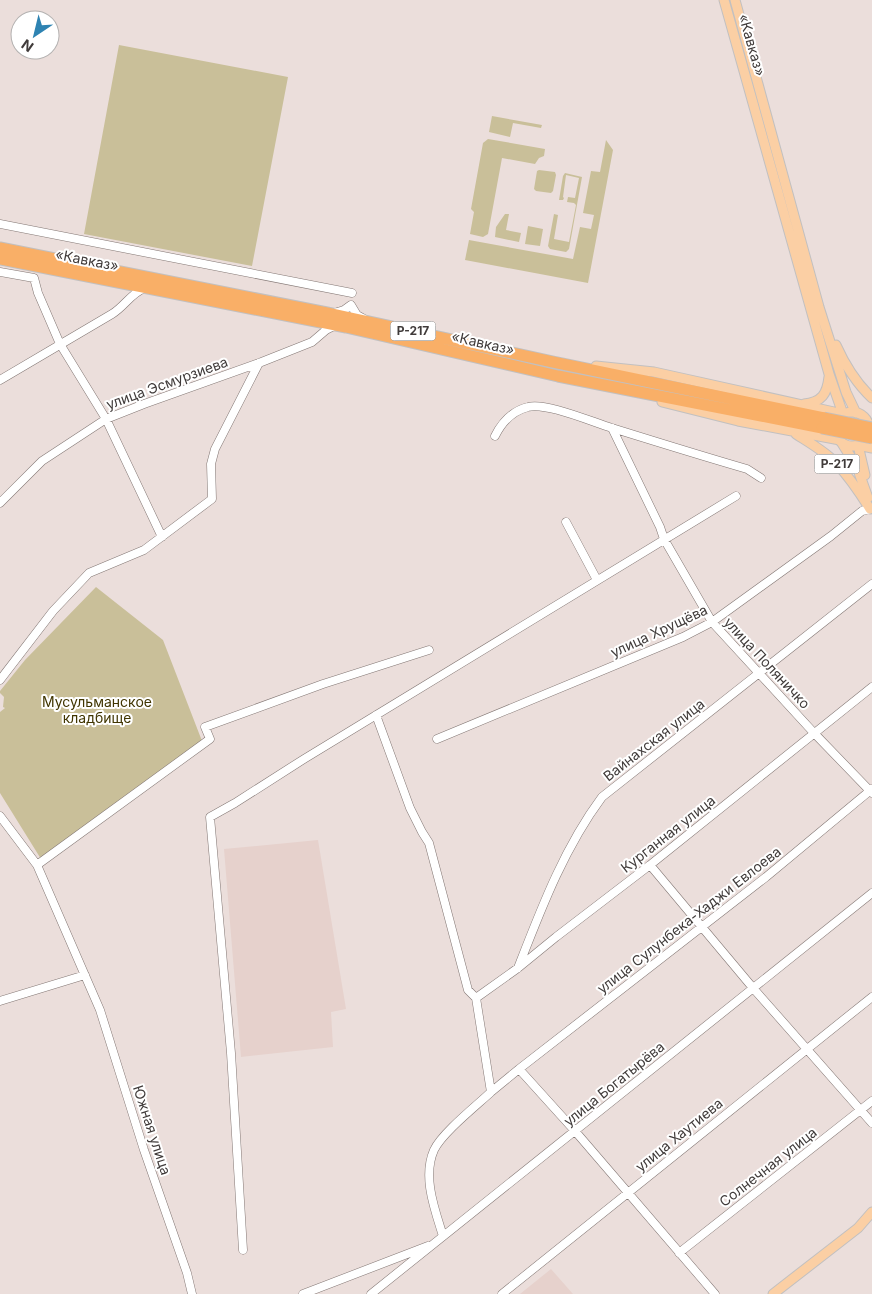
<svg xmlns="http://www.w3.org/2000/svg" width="872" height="1294" viewBox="0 0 872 1294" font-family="Inter,sans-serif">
<rect width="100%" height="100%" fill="#ebdedb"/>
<!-- built -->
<path fill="#e6d1cc" d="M 318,840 L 346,1009 L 331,1012 L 333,1047 L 241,1057 L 224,849 Z
M 551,1269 L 573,1294 L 520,1294 Z"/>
<!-- green -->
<path fill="#c9bf99" d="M 119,45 L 288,77 L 252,266 L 84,234 Z
M 492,116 L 542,125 L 541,128 L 513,123 L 510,137 L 489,132 Z
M 488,139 L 545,149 L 544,156 L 539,158 L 535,164 L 502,158 L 488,234 L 483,237 L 470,234 L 474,212 L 471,209 L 483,143 Z
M 606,140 L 613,150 L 588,283 L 465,260 L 469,240 L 573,259 L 580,227 L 591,229 L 594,215 L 583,213 L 591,171 L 600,172 Z
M 539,170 L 555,172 L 556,175 L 553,191 L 551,193 L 536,191 L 534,189 L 537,171 Z
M 565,173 L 582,177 L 569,249 L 566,252 L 550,249 L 548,246 L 554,214 L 558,215 L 554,239 L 569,242 L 576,205 L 574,203 L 567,202 L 568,197 L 575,198 L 579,178 L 566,175 L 563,197 L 564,198 L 563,200 L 559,200 L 563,176 Z
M 505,214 L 509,214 L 506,230 L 521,233 L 519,242 L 495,237 L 496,227 Z
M 528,226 L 543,229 L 540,246 L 525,244 Z
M 96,587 L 163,640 L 202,741 L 41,859 L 0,793 L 0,712 L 5,708 L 3,707 L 4,697 L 0,693 L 0,691 L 25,660 Z"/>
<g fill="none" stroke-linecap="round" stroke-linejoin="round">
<!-- minor casing -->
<g stroke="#837774" stroke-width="9">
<path id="minor" d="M 0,224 L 352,293
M 0,272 L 34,278 L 38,293 L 60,344 L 106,419 L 162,537
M 334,313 L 344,310 L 351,305 L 357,315 L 364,319
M 0,380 C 37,358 75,336 112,314 C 125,306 131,293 145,288
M 612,428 L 660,527 L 664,539 L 712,622 L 814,733 L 872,793
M 495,436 C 502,422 512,411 528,407 C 546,402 592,422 612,428 C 657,442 702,456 747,469 L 761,478
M 0,503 L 42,461 L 106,419 L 144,404 L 259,363 L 312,342 L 326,330 L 336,325
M 566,522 L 597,580
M 0,680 L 53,611 L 89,573 L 144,550 L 212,499 L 211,464 L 215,449 L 259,363
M 376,715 L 410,808 L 422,832 L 429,843 L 468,990 L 476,998 L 491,1092 L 519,1069 L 766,877 L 872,789
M 437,739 L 683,637 L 712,622 L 831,536 L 862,511 L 870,509
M 0,816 L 37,865 L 100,1010 L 144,1150 L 187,1273 L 192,1294
M 37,865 L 210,739 L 205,727 L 323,684 L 429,650
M 650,865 L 753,988 L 872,1123
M 518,968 C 541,909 564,848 602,797 L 872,584
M 476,998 L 518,968 L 556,937 L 650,865 L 872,687
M 0,1001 L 85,975
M 519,1069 L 575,1131 L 715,1294
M 443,1236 C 435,1210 422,1177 434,1150 C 442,1133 476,1106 491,1092
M 243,1250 L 231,1053 L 210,817 L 235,803 L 304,759 L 736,496
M 679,1253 L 872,1101
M 303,1294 L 428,1246
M 371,1294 L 872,893
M 502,1294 L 872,997"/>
</g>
<!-- major casing -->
<g stroke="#c2c0c0" stroke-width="11">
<path id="major" d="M 724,0 L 829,374 L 843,414
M 735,0 L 819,307 L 846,392 L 856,413
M 836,345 C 845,365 856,383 872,398
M 596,366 L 654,372 L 843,414
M 662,402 L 738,421 L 840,440 L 857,467 L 868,498
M 804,404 C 822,402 827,394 829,377
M835 429a17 17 0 1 1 34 0a17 17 0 1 1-34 0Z
M 796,434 C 810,443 826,452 837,464 C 850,478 860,493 870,509
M 865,475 L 858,445 L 872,448
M 773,1294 L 858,1228 L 872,1212"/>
</g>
<!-- highway casing -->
<g stroke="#c2c0c0" stroke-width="13">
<path id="highway" d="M 0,248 L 327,313 L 553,362 L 824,418
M 0,259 L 346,327 L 558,376 L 822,428"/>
</g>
<!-- minor -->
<use href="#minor" stroke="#fff" stroke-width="8"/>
<!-- major -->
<use href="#major" stroke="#fbcfa4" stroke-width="9"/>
<!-- highway -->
<use href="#highway" stroke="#f9af67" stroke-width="11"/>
<!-- highway-bridge casing -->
<g stroke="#c2c0c0" stroke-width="13" stroke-linecap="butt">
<path id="highway-bridge" d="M 824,418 L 872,428
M 822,428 L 872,438"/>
</g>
<!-- highway-bridge -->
<use href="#highway-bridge" stroke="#f9af67" stroke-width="11"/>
</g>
<g text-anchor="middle" stroke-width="4" stroke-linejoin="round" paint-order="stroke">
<!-- shield labels -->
<g fill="#fff" stroke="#797675" stroke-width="1">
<rect x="390.5" y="321.5" width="45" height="19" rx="4"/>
<rect x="814.5" y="454.5" width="45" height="19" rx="4"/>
</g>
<g font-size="12" font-weight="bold" fill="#403b3a">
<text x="413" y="335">Р-217</text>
<text x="837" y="468">Р-217</text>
</g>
<!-- street labels -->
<g font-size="14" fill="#403b3a" stroke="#fff">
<text transform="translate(752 45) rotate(74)" y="5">«Кавказ»</text>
<text transform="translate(87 260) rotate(11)" y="5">«Кавказ»</text>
<text transform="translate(483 343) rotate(13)" y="5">«Кавказ»</text>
<text transform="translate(167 383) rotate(-20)" y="5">улица Эсмурзиева</text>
<text transform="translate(659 631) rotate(-25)" y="5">улица Хрущёва</text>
<text transform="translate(767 663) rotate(47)" y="5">улица Поляничко</text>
<text transform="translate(654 740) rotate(-38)" y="5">Вайнахская улица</text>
<text transform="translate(668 834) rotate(-38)" y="5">Курганная улица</text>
<text transform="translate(689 920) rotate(-38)" y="5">улица Сулунбека-Хаджи Евлоева</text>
<text transform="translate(614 1084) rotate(-39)" y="5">улица Богатырёва</text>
<text transform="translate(152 1130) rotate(72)" y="5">Южная улица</text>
<text transform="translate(679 1135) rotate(-39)" y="5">улица Хаутиева</text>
<text transform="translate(768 1167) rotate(-38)" y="5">Солнечная улица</text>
</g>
<!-- park labels -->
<g font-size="14" fill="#403501" stroke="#fff">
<text x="97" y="707">Мусульманское<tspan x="97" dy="16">кладбище</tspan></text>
</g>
</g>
<!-- north arrow -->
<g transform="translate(35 35) rotate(215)"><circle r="24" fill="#ffffff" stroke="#b3b1b0"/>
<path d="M0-4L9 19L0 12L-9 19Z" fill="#2e83b2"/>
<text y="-8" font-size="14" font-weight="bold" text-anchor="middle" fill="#403b3a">N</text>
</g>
</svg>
